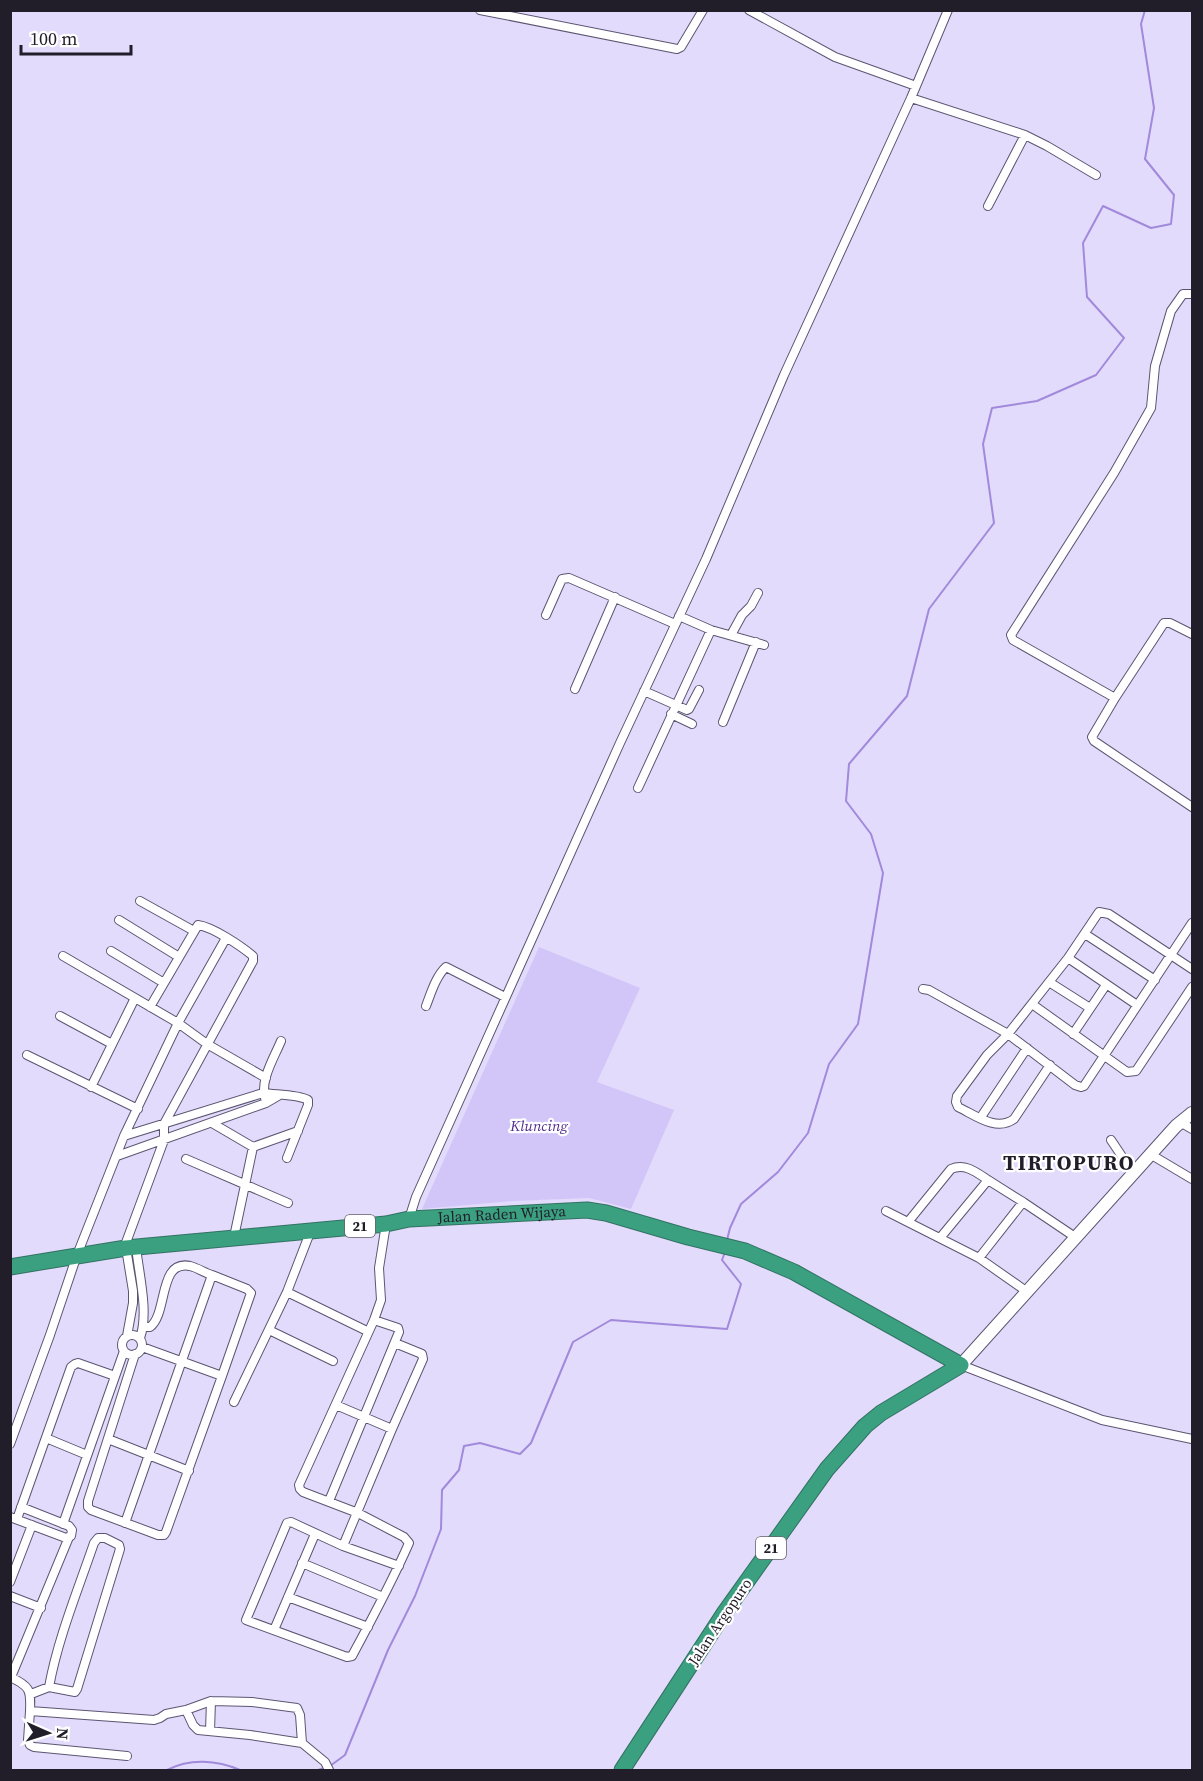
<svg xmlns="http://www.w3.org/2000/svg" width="1203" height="1781" viewBox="0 0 1203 1781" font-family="'Source Serif 4',serif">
<rect width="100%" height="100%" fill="#e3dbfc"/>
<!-- green -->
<path fill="#d2c6f8" d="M 539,947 L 640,988 L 597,1082 L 674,1110 L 631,1209 L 589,1198 L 512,1201 L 422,1209 Z"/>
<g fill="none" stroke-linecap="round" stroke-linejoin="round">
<!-- stream -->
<path stroke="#a189db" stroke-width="2" d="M 727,1240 L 730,1228 L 741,1204 L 778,1172 L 808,1133 L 829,1064 L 858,1024 L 883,873 L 871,834 L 846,801 L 849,764 L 907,696 L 929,609 L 994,523 L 983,444 L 992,408 L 1037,401 L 1096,375 L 1124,338 L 1087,297 L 1083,243 L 1103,206 L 1151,228 L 1171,224 L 1174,195 L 1145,159 L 1154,108 L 1141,24 L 1145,10
M 330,1766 L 345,1755 L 388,1650 L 415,1596 L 441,1529 L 442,1490 L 459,1470 L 464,1446 L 480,1443 L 520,1454 L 531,1443 L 573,1342 L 611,1320 L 727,1329 L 741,1284 L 722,1260 L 725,1252
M 167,1770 C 190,1758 217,1760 240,1770
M 318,1770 L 324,1768"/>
<!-- street casing -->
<g stroke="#5c5571" stroke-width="10">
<path id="street" d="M 480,10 L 677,49 L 681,47 L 703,10
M 749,10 L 835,57 L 916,86
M 911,98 L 1025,135 L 1047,146 L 1096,175
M 988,206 L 1025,135
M 1192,294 L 1183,294 L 1171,311 L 1155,366 L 1151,408 L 1114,473 L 1011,635 L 1013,640 L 1115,698 L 1092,737 L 1094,741 L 1192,807
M 546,615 L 562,579 L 569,578 L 675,624
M 679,616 L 711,630 L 764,645
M 731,635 L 742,615 L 751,606 L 758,593
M 575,689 L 615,597
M 644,691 L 687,710 L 689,709 L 699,690
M 1115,698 L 1164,623 L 1170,623 L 1192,634
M 671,714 L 692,724
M 723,722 L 756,642
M 638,788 L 711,630
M 140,901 L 194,931
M 119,920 L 179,957
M 1085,934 L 1155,980
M 111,951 L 164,983
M 63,956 L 178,1023 L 207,1044 L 266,1078
M 1068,958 L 1137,1005
M 1049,982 L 1090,1008
M 923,989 L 929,990 L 1008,1034 L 1075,1085 L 1081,1087 L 1084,1086 L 1192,923
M 1032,1004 L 1127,1072 L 1136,1071 L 1192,987
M 426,1006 C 431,993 436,976 446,967 L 505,997
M 60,1016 L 112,1044
M 1073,1034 L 1106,985
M 27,1055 L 138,1109
M 1050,1065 L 1014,1119 C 996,1132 975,1115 958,1107 L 956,1102 L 957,1096 L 987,1055 L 1008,1034 L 1068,958 L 1099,912 L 1109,914 L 1192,969
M 91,1087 L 135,998
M 265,1098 C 260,1080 274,1058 281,1041
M 981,1117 L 1027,1048
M 1180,1122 L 1192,1129
M 212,1123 L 253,1147 L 298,1131
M 124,1136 L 263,1093 C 276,1095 297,1094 308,1100 L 308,1105 L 287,1158
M 1111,1140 L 1133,1173
M 1150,1154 L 1192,1179
M 117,1156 L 266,1103 L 278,1096
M 186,1159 L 288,1203
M 886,1211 L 979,1258 L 1026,1291
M 409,1219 L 416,1197 L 620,743 L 706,559 L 784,375 L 911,98 L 948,10
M 908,1222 L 951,1169 C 965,1163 976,1172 988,1180
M 386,1224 L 379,1268 L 381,1300 L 374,1320 L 299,1485 L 300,1489 L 303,1492 L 358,1513 L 404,1537 L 409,1543 C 392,1582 372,1619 352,1656 L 347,1657 L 246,1620 L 287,1523 L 291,1522 L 343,1546 L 399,1566
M 234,1237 L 253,1147
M 940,1238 L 988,1180 L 1023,1202
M 136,1247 C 139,1275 149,1312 140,1338
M 124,1248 L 164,1140 L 164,1124 L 253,961 L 253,956 C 241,946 213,927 198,925 L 150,1007
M 126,1248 L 133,1291 L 133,1303 L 127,1336
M 979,1258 L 1023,1202 L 1075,1237
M 287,1292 L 367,1331
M 144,1327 L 150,1327 C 168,1314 158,1259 190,1266 C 198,1268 205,1273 212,1275
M 269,1330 L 333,1361
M122 1345a10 10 0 1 1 20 0a10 10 0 1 1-20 0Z
M 135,1354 L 88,1501 L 88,1507 L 91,1510 L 158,1535 L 164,1535 L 166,1532 L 222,1376 L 142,1347
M 961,1365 L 1102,1420 L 1192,1439
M 234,1402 L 287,1292 L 311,1230
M 336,1405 L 392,1429
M 46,1438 L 87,1455
M 108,1439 L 189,1471
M 10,1444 L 50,1335 L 77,1255 L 124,1136 L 178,1023 L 226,938
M 329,1501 L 399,1332 L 398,1328 L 374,1320
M 10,1517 L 66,1538 L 71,1536 L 72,1530 L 69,1526 L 21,1507
M 17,1519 L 71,1367 L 75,1364 L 78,1363 L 115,1376
M 125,1523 L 212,1275 L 247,1289 L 251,1293 L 222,1376
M 63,1524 L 124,1351
M 343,1546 L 392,1429 L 423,1359 L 422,1354 L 395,1343
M 302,1563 L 383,1597
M 10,1582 L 32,1525
M 10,1596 L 41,1608
M 288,1597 L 368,1627
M 274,1630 L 315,1534
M 10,1677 C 30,1686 31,1690 30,1711 L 154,1720 L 160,1718 L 166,1714 L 186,1710 L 211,1701 L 252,1702 L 297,1708 L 300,1715 L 302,1743 L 325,1762 L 329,1770
M 11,1677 L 69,1537
M 31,1694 L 49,1687 L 75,1692 L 77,1689 L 120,1549 L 119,1545 L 105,1538 L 98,1538 L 94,1543 C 78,1590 58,1638 49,1687
M 186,1710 L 193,1725 L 198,1730 L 250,1735 L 302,1743
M 30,1711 L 28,1740 L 30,1745 L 34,1747 L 127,1756
M 210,1731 L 211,1701"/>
</g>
<!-- secondary casing -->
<g stroke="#5c5571" stroke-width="14">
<path id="secondary" d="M 961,1365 L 1176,1126 L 1192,1113"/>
</g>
<!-- highway casing -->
<g stroke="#327262" stroke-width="17">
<g id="highway">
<path id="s1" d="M 10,1267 L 126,1248 L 386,1224 L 409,1219 L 587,1210 L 606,1213 L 688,1237 L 745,1251 L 794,1272 L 961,1365 L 881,1413 L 865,1426 L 827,1469 L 725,1612 L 622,1770"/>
</g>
</g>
<!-- street -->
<use href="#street" stroke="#fff" stroke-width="8"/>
<!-- secondary -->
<use href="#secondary" stroke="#fff" stroke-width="12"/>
<!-- highway -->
<use href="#highway" stroke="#3ba080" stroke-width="15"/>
</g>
<g text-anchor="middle" stroke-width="4.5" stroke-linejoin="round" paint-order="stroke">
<!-- shield labels -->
<g fill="#fff" stroke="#64626a" stroke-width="1.5">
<rect x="345" y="1215" width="30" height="22" rx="4.5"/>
<rect x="756" y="1537" width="30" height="22" rx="4.5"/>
</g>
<g font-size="14" font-weight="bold" fill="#211e2a">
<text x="360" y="1231">21</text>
<text x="771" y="1553">21</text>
</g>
<!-- park labels -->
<g font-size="15" font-style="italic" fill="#512d8d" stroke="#fff">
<text x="539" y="1131">Kluncing</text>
</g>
<!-- street labels -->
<g font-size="15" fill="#211e2a" stroke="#fff">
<text dy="5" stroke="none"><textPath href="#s1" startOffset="495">Jalan Raden Wijaya</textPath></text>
<text transform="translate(720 1622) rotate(-56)" y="5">Jalan Argopuro</text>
</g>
<!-- district labels -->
<g font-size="21" font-weight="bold" letter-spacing="1.5" fill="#211e2a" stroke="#fff">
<text x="1069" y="1170">TIRTOPURO</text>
</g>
</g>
<!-- border -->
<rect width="1203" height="1781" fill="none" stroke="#211e2a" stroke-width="24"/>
<!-- north arrow -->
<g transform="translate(48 1733) rotate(93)" stroke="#ffffff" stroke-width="4.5" paint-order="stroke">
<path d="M0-4.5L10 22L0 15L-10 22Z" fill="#211e2a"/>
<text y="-9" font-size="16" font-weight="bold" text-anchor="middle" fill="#211e2a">N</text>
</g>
<!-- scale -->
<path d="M21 45v9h110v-9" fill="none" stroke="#211e2a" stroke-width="3"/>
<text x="30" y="45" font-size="18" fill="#211e2a" stroke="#ffffff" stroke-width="4.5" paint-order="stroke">100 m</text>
</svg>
